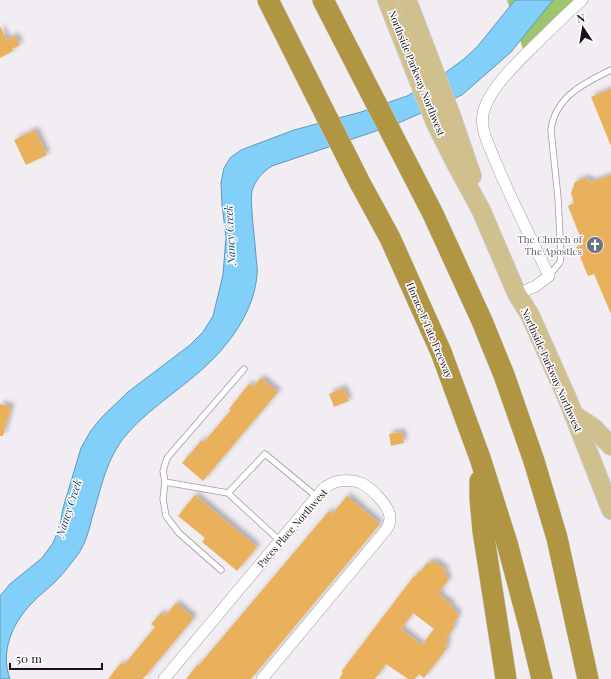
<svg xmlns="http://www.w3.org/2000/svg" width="611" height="679" viewBox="0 0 611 679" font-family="'Playfair Display',serif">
<defs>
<filter id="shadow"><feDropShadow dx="3.5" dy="-3.5" stdDeviation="2" flood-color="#0004"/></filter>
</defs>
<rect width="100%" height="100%" fill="#f2edf3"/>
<!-- forest -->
<path fill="#9dc46e" d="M 507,0 L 587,0 L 524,52 Z"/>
<!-- water -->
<path fill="#82d0fa" stroke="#6197b5" d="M 515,0 L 553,0 L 511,52 L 462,95 L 394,125 L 272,166 C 263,172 257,178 253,188 C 250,195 252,206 252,213 C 253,227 255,241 256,256 C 256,261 258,268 257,274 C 255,305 237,333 217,355 C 190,384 152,405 127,434 C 106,458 101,489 92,518 C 89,530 86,542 79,553 C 72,562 64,573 56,581 C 48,589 38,596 31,604 C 12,624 0,652 10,679 L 0,679 L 0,596 L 10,584 L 42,558 L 53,543 L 60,526 L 63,508 L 81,448 L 90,432 L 101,418 L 128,392 L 190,345 L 203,332 L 213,316 L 223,275 L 226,237 L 222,205 L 221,183 L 224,168 L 230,158 L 241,150 L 294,130 L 361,112 L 407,96 L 434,81 L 464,59 L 477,47 Z"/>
<!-- building -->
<path fill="#eab15d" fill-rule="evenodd" filter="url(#shadow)" d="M 0,26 L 7,40 L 15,36 L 20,45 L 12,49 L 13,51 L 0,58 Z
M 611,89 L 611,146 L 591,97 Z
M 35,130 L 47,155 L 26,165 L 14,140 Z
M 611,175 L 611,314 L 594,274 L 588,276 L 576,247 L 583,244 L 568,206 L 574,203 L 571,193 L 575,182 L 586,178 L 592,182 Z
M 261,378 L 278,392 L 203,481 L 182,463 L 202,440 L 204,442 L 231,410 L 229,409 L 249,384 L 253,387 Z
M 343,388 L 349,401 L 334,407 L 329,394 Z
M 0,404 L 11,407 L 3,436 L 0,436 Z
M 402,432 L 404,443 L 391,446 L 389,434 Z
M 195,495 L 257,547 L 237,571 L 202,542 L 205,538 L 178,516 Z
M 347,496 L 380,524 L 251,679 L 186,679 L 198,664 L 199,665 L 329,511 L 332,514 Z
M 436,562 L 446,570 L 444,573 L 447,575 L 446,576 L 449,579 L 439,592 L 441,594 L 440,596 L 452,604 L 450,607 L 457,612 L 458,617 L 453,624 L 455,625 L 446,640 L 448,642 L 445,646 L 447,648 L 424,678 L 419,674 L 415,679 L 408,679 L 386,664 L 375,679 L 339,679 L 343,673 L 341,672 L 414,576 L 415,577 L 419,571 L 420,572 L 427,563 ZM 413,613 L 434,629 L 422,645 L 401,629 Z
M 176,603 L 194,618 L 143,679 L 108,679 L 121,663 L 124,665 L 155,627 L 151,624 L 161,613 L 165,616 Z"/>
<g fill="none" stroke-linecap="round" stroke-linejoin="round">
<!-- lane casing -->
<g stroke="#9f9ba1" stroke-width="7">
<path id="lane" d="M 549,276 L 560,262 L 561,256 L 558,198 L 551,130 C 555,97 584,83 611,70
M 165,482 L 228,493 L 265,454 L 317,497
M 228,493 L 280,541
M 221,570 L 179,533 L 166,516 L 163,499 L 165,482 L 163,471 L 167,458 L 244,369"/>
</g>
<!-- street casing -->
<g stroke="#9f9ba1" stroke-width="12">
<path id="street" d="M 517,294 L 536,286 L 549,276 C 531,238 512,201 496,163 C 490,147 480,131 483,114 C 487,90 519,61 536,44 C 551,29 566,14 582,0
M 164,679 L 324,488 C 328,486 332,483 335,482 C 342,480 354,480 361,483 C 371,488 390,506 390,518 C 390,522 388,527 386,530 L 262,679"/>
</g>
<!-- primary casing -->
<g stroke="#cccbcc" stroke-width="20">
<path id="primary" d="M 387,0 L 435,122 L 457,166 L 481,210 L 517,294 L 530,315 L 568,400 L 611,510
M 407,0 L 451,115 L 472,176
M 573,414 L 594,428 L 611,446"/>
</g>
<!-- highway casing -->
<g stroke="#cccbcc" stroke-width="22">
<path id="highway" d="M 268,0 L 360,183 L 390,238 L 441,352 L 480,458 L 507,543 L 530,629 L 542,679
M 323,0 L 433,214 L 482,321 L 504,375 L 534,461 L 557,538 L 588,679
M 480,481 L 480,498 L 483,531 L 506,679"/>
</g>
<!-- lane -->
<use href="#lane" stroke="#fff" stroke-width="5.5"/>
<!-- street -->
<use href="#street" stroke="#fff" stroke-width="11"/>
<!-- primary -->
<use href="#primary" stroke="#d0c08e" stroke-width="18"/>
<!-- highway -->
<use href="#highway" stroke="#b09642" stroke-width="21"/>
</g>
<!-- icons -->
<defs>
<g id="church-disc" transform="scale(0.9)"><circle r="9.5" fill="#6b7280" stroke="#fefbff"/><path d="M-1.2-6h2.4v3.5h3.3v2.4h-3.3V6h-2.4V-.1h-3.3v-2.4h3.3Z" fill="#fff"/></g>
</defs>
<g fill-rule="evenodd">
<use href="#church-disc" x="595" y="245"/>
</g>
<g text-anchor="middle" stroke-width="3" stroke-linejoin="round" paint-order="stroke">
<!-- street labels -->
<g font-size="10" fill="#151315" stroke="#fefbff">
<text transform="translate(417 73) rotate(68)" y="4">Northside Parkway Northwest</text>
<text transform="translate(430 330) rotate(67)" y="4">Horace E Tate Freeway</text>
<text transform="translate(552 370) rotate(66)" y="4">Northside Parkway Northwest</text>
<text transform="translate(292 528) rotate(-49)" y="4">Paces Place Northwest</text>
</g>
<!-- worship labels -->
<g font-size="10" fill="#5b616d" stroke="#fefbff" text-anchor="end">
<text x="582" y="243">The Church of<tspan x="582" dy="12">The Apostles</tspan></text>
</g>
<!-- water labels -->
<g font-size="11" font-style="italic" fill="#0f3d52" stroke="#fefbff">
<text transform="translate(230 235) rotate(-93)" y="4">Nancy Creek</text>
<text transform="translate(69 508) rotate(-72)" y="4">Nancy Creek</text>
</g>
</g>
<!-- north arrow -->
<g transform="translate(583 28) rotate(348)" stroke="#fefbff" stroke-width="3" paint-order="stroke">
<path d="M0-3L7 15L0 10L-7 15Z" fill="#151315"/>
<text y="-6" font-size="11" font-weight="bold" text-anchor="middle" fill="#151315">N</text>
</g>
<!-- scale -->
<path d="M10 663v6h92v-6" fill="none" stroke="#151315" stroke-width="2"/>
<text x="16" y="663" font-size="12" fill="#151315" stroke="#fefbff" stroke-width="3" paint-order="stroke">50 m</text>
</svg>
